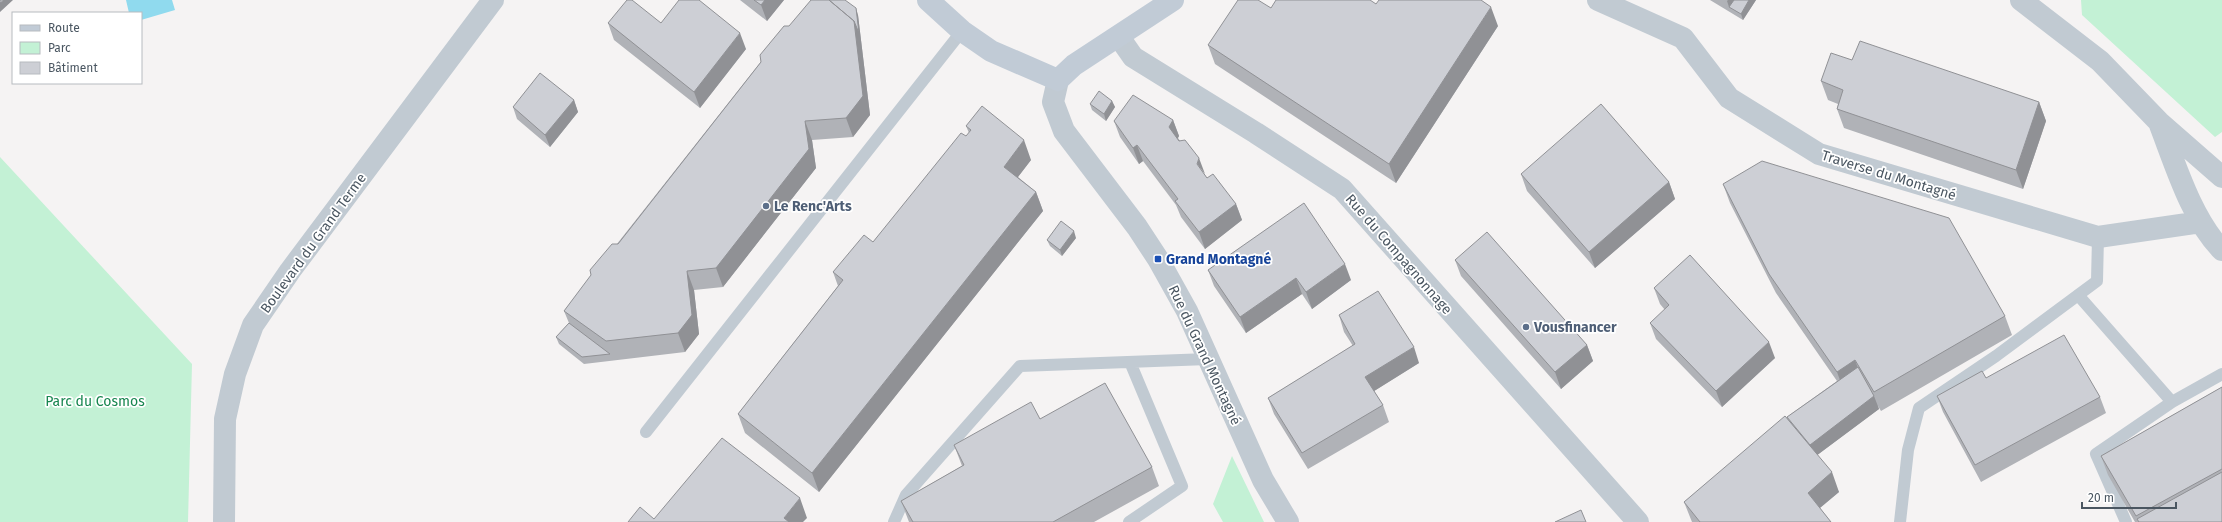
<svg xmlns="http://www.w3.org/2000/svg" width="2222" height="522" viewBox="0 0 2222 522" font-family="'Fira Sans',sans-serif">
<rect width="100%" height="100%" fill="#f5f3f3"/>
<!-- green -->
<path fill="#c3f1d5" d="M 2081,0 L 2222,0 L 2222,132 L 2215,137 L 2082,15 Z
M 0,157 L 192,364 L 188,522 L 0,522 Z
M 1232,456 L 1264,522 L 1223,522 L 1213,504 Z"/>
<!-- water -->
<path fill="#90daee" d="M 126,0 L 172,0 L 175,10 L 141,20 L 141,13 L 129,13 Z"/>
<g fill="none" stroke-linecap="round" stroke-linejoin="round">
<!-- lane -->
<path stroke="#c1cad2" stroke-width="12" d="M 2078,295 L 2172,402
M 646,432 L 962,31
M 894,522 L 906,495 L 1020,366 L 1208,359
M 1129,522 L 1182,486 L 1130,362
M 1900,522 L 1908,450 L 1919,408 L 1996,356 L 2097,281 L 2098,237
M 2126,522 L 2096,454 L 2172,402 L 2222,374"/>
<!-- street -->
<path stroke="#c1cad2" stroke-width="22" d="M 1598,0 L 1683,38 L 1729,98 L 1819,154 L 2098,237 L 2201,222
M 2021,0 L 2100,61 L 2159,122 L 2222,177
M 1119,37 L 1133,57 L 1256,133 L 1342,189 L 1638,522
M 1058,80 L 1053,102 L 1064,131 L 1137,227 L 1158,259 L 1187,311 L 1263,480 L 1288,522
M 2160,125 C 2175,164 2192,220 2222,250
M 224,522 L 225,419 L 235,374 L 253,325 L 290,271 L 493,0"/>
<!-- secondary -->
<path stroke="#c1cbd6" stroke-width="22" d="M 928,0 L 962,31 L 991,51 L 1058,80 L 1074,65 L 1173,0"/>
</g>
<!-- wall -->
<path fill="#b0b2b7" d="M 740,0 L 784,0 L 767,21 Z
M 1710,0 L 1756,0 L 1743,20 Z
M 1376,4 L 1498,26 L 1396,183 L 1215,64 L 1208,45 L 1271,8 Z
M 858,15 L 870,115 L 853,137 L 812,140 L 816,168 L 723,287 L 694,290 L 699,334 L 685,352 L 584,364 L 559,344 L 556,337 L 569,323 L 564,311 L 789,26 Z
M 608,23 L 746,49 L 700,108 L 614,40 Z
M 1852,60 L 2039,102 L 2046,121 L 2023,189 L 1844,128 L 1837,109 L 1838,104 L 1828,100 L 1821,81 Z
M 574,100 L 578,112 L 550,147 L 517,119 L 513,107 Z
M 1112,101 L 1115,107 L 1106,121 L 1092,110 L 1090,104 Z
M 1173,120 L 1179,136 L 1178,138 L 1207,178 L 1236,204 L 1242,220 L 1205,249 L 1181,217 L 1176,205 L 1143,161 L 1139,164 L 1120,137 L 1114,121 Z
M 966,126 L 1031,160 L 1018,177 L 1036,192 L 1043,211 L 819,492 L 745,433 L 738,414 L 838,286 L 833,272 L 873,242 L 966,136 L 969,133 Z
M 1521,174 L 1669,182 L 1675,199 L 1595,268 L 1527,191 Z
M 1723,184 L 2005,316 L 2012,335 L 1881,411 L 1878,406 L 1879,409 L 1817,455 L 1839,492 L 1820,508 L 1831,522 L 1692,522 L 1684,502 L 1787,417 L 1837,381 L 1776,293 L 1730,203 Z
M 1076,238 L 1062,256 L 1050,246 L 1047,240 Z
M 1455,260 L 1587,345 L 1593,361 L 1561,389 L 1461,276 Z
M 1208,270 L 1351,280 L 1312,309 L 1302,294 L 1246,333 L 1214,286 Z
M 1654,288 L 1775,358 L 1722,407 L 1656,339 L 1650,323 L 1665,310 L 1660,304 Z
M 1339,315 L 1419,363 L 1374,391 L 1383,405 L 1389,422 L 1308,469 L 1274,414 L 1268,398 L 1353,346 L 1344,332 Z
M 1986,378 L 2100,397 L 2106,413 L 1981,482 L 1943,412 L 1937,396 Z
M 2222,387 L 2222,522 L 2135,522 L 2108,475 L 2101,456 Z
M 1040,419 L 1152,467 L 1159,486 L 1094,522 L 909,522 L 901,501 L 962,466 L 954,445 Z"/>
<!-- shaded-wall -->
<path fill="#909195" d="M 4,0 L 13,0 L 0,12 L 0,3 Z
M 765,0 L 784,0 L 767,21 L 761,5 Z
M 1728,0 L 1741,0 L 1729,7 L 1727,1 Z
M 1749,0 L 1756,0 L 1743,20 L 1741,14 Z
M 1491,7 L 1498,26 L 1396,183 L 1389,164 Z
M 856,8 L 858,15 L 870,115 L 853,137 L 846,118 Z
M 740,33 L 746,49 L 700,108 L 694,92 Z
M 574,100 L 578,112 L 550,147 L 545,135 Z
M 1112,101 L 1115,107 L 1106,121 L 1104,114 Z
M 2039,102 L 2046,121 L 2023,189 L 2016,170 Z
M 1173,120 L 1179,136 L 1175,143 L 1169,127 Z
M 805,121 L 812,140 L 816,168 L 723,287 L 716,268 Z
M 1024,140 L 1031,160 L 1011,186 L 1004,167 Z
M 1137,145 L 1143,161 L 1139,164 L 1133,148 Z
M 1199,158 L 1205,174 L 1197,164 Z
M 1669,182 L 1675,199 L 1595,268 L 1589,252 Z
M 1036,192 L 1043,211 L 819,492 L 812,473 Z
M 1236,204 L 1242,220 L 1205,249 L 1199,232 Z
M 1074,231 L 1076,238 L 1062,256 L 1060,250 Z
M 1345,264 L 1351,280 L 1312,309 L 1306,292 Z
M 687,271 L 694,290 L 699,334 L 685,352 L 678,333 Z
M 1296,278 L 1302,294 L 1246,333 L 1240,317 Z
M 1769,342 L 1775,358 L 1722,407 L 1716,391 Z
M 1587,345 L 1593,361 L 1561,389 L 1555,372 Z
M 1414,347 L 1419,363 L 1371,393 L 1365,377 Z
M 1855,360 L 1862,379 L 1844,391 L 1837,372 Z
M 1874,396 L 1879,409 L 1812,459 L 1808,446 Z
M 1832,472 L 1839,492 L 1815,512 L 1808,493 Z
M 800,498 L 807,518 L 803,522 L 785,522 L 784,518 Z"/>
<!-- building -->
<path fill="#cdcfd5" stroke="#909195" d="M 0,0 L 4,0 L 0,3 Z
M 627,0 L 632,0 L 661,23 L 679,0 L 699,0 L 740,33 L 694,92 L 608,23 Z
M 754,0 L 765,0 L 761,5 Z
M 811,0 L 829,0 L 854,21 L 863,96 L 846,118 L 805,121 L 809,149 L 716,268 L 687,271 L 692,315 L 678,333 L 606,341 L 564,311 L 591,275 L 590,270 L 612,244 L 618,244 L 761,62 L 760,55 L 784,26 L 789,26 Z
M 829,0 L 845,0 L 856,8 L 859,33 L 854,21 Z
M 1238,0 L 1258,0 L 1271,8 L 1276,0 L 1370,0 L 1376,4 L 1379,0 L 1481,0 L 1491,7 L 1389,164 L 1208,45 Z
M 1734,0 L 1749,0 L 1741,14 L 1729,7 Z
M 1860,41 L 2039,102 L 2016,170 L 1837,109 L 1843,90 L 1821,81 L 1831,53 L 1852,60 Z
M 540,73 L 574,100 L 545,135 L 513,107 Z
M 1099,91 L 1112,101 L 1104,114 L 1090,104 Z
M 1133,95 L 1173,120 L 1169,127 L 1179,141 L 1185,140 L 1199,158 L 1197,164 L 1207,178 L 1213,174 L 1236,204 L 1199,232 L 1175,201 L 1178,199 L 1137,145 L 1133,148 L 1114,121 Z
M 1601,104 L 1669,182 L 1589,252 L 1521,174 Z
M 982,106 L 1024,140 L 1004,167 L 1036,192 L 812,473 L 738,414 L 843,280 L 833,272 L 864,235 L 873,242 L 961,133 L 966,136 L 971,130 L 966,126 Z
M 1762,161 L 1949,218 L 2005,316 L 1874,392 L 1855,360 L 1837,372 L 1769,274 L 1723,184 Z
M 1304,203 L 1345,264 L 1306,292 L 1296,278 L 1240,317 L 1208,270 Z
M 1061,221 L 1074,231 L 1060,250 L 1047,240 Z
M 1487,232 L 1587,345 L 1555,372 L 1455,260 Z
M 1690,255 L 1769,342 L 1716,391 L 1650,323 L 1669,305 L 1654,288 Z
M 1378,291 L 1414,347 L 1365,377 L 1383,405 L 1302,453 L 1268,398 L 1355,344 L 1339,315 Z
M 569,323 L 610,354 L 582,357 L 556,337 Z
M 2064,335 L 2100,397 L 1975,465 L 1937,396 L 1982,371 L 1986,378 Z
M 1858,367 L 1874,396 L 1810,445 L 1787,417 Z
M 1105,383 L 1152,467 L 1053,522 L 913,522 L 901,501 L 964,465 L 954,445 L 1031,402 L 1040,419 Z
M 2222,387 L 2222,469 L 2136,516 L 2101,456 Z
M 1785,416 L 1832,472 L 1808,493 L 1831,522 L 1700,522 L 1684,502 Z
M 722,438 L 800,498 L 784,518 L 789,522 L 628,522 L 640,507 L 654,519 Z
M 2222,472 L 2222,522 L 2139,522 L 2137,519 Z
M 1581,510 L 1586,522 L 1555,522 Z"/>
<!-- markers -->
<g fill="#5c6f8a" stroke="#fff" stroke-width="1.5">
<circle cx="766" cy="206" r="4"/>
<circle cx="1526" cy="327" r="4"/>
</g>
<rect fill="#1a4fb4" stroke="#fff" stroke-width="1.5" x="1154" y="255" width="8" height="8" rx="2"/>
<g text-anchor="middle" stroke-width="3.5" stroke-linejoin="round" paint-order="stroke">
<!-- street labels -->
<g font-size="14" fill="#4a5661" stroke="#fff">
<text transform="translate(1889 175) rotate(17)" y="5">Traverse du Montagné</text>
<text transform="translate(313 243) rotate(-54)" y="5">Boulevard du Grand Terme</text>
<text transform="translate(1399 254) rotate(49)" y="5">Rue du Compagnonnage</text>
<text transform="translate(1205 355) rotate(65)" y="5">Rue du Grand Montagné</text>
</g>
<!-- service labels -->
<g font-size="14" font-weight="bold" fill="#4e5e75" stroke="#fff" text-anchor="start">
<text x="774" y="211">Le Renc'Arts</text>
<text x="1534" y="332">Vousfinancer</text>
</g>
<!-- transit labels -->
<g font-size="14" font-weight="bold" fill="#164399" stroke="#fff" text-anchor="start">
<text x="1166" y="264">Grand Montagné</text>
</g>
<!-- park labels -->
<g font-size="14" fill="#17864f" stroke="#fff">
<text x="95" y="406">Parc du Cosmos</text>
</g>
</g>
<!-- legend -->
<rect x="12" y="12" width="130" height="72" fill="#ffffff" stroke="#b7bbc0"/>
<rect x="20" y="25" width="20" height="6" fill="#c1cbd6" stroke="#b7bbc0"/>
<text x="48" y="32" font-size="12" fill="#4a5661">Route</text>
<rect x="20" y="42" width="20" height="12" fill="#c3f1d5" stroke="#b7bbc0"/>
<text x="48" y="52" font-size="12" fill="#4a5661">Parc</text>
<rect x="20" y="62" width="20" height="12" fill="#cdcfd5" stroke="#b7bbc0"/>
<text x="48" y="72" font-size="12" fill="#4a5661">Bâtiment</text>
<!-- scale -->
<path d="M2082 502v6h94v-6" fill="none" stroke="#4a5661" stroke-width="2"/>
<text x="2088" y="502" font-size="12" fill="#4a5661" stroke="#ffffff" stroke-width="3" paint-order="stroke">20 m</text>
</svg>
